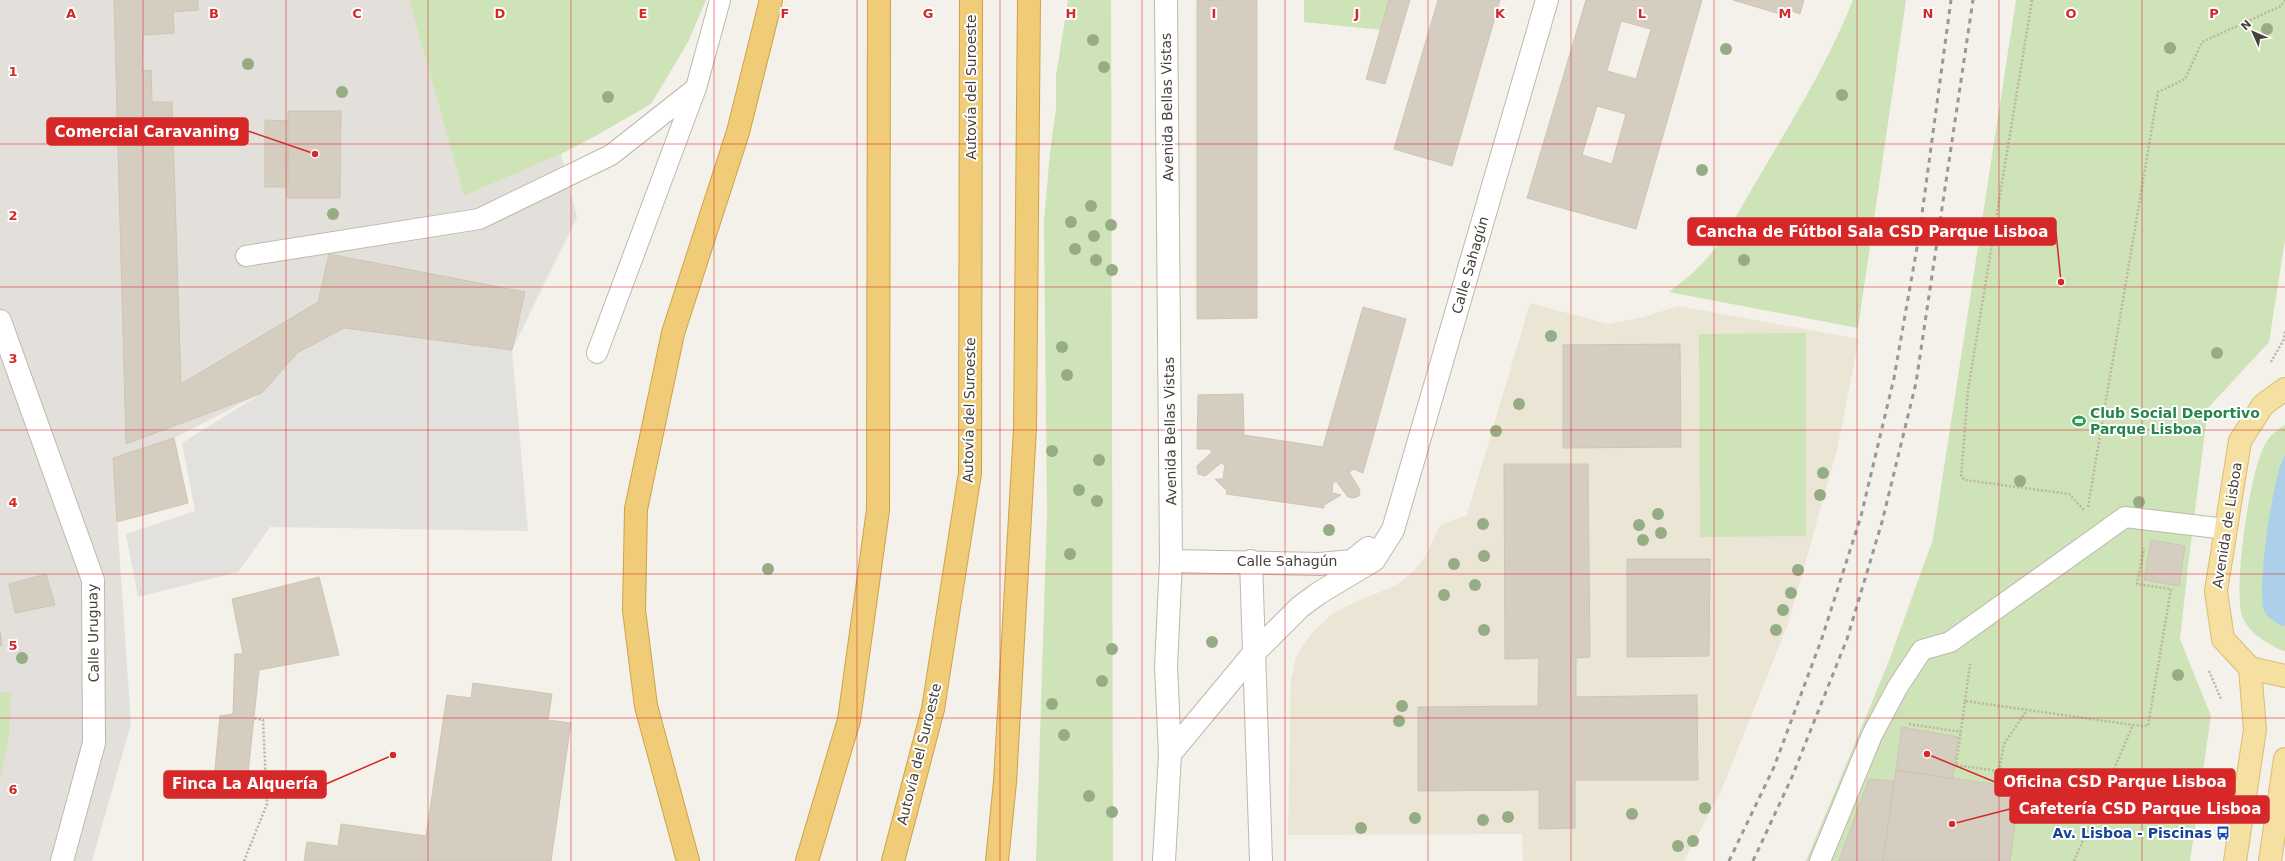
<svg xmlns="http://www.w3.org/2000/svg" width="2285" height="861" viewBox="0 0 2285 861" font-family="'DejaVu Sans',sans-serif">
<rect width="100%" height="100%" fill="#f3f1ea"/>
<!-- industrial -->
<path fill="#e3e0db" d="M 0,0 L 409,0 L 464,196 L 561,154 L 577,217 L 512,350 L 344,328 L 262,393 L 174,438 L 113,458 L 131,724 L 92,861 L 0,861 Z"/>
<!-- education -->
<path fill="#ebe5d5" d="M 1530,303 L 1608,324 L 1644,317 L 1678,306 L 1859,339 L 1837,450 L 1788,624 L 1721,791 L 1684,861 L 1523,861 L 1522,834 L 1288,835 L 1291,680 L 1296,657 L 1310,635 L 1332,614 L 1357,601 L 1395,586 L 1414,571 L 1426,555 L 1440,525 L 1467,515 Z"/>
<!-- green -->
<path fill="#cee3b7" d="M 409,0 L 706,0 L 688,42 L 651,104 L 599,134 L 561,154 L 464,196 Z
M 1068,0 L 1111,0 L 1113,861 L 1036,861 L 1047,515 L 1044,221 L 1050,152 L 1056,109 L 1056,76 Z
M 1304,0 L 1389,0 L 1381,30 L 1304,22 Z
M 1853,0 L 1906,0 L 1858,328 L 1669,292 C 1692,275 1710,258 1726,234 C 1769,156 1820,83 1853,0 Z
M 2016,0 L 2285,0 L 2285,240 L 2269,342 L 2208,408 L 2188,567 L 2180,639 L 2211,716 L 2190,861 L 1806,861 L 1889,661 L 1933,539 Z
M 1806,333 L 1806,536 L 1700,537 L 1699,334 Z
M 2285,425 L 2285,651 L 2283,651 C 2267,643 2249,634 2242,616 C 2233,588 2250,465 2267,441 C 2271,435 2279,428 2285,425 Z
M 0,692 L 11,693 L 9,736 L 0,780 Z"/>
<!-- parking -->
<path fill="#e2e1de" d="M 344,328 L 512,350 L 528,531 L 270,527 L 238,572 L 138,597 L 126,534 L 195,511 L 182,443 L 262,393 L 297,353 Z"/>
<!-- water -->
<path fill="#accfea" d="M 2285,455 L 2285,626 C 2279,626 2269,618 2265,613 C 2255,596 2273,472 2285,455 Z"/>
<!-- building -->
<path fill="#d4cdc0" stroke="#cec5b4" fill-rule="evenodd" d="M 114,0 L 198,0 L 198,10 L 173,12 L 174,33 L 143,35 L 142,71 L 151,70 L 152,102 L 172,102 L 181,384 L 318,302 L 329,254 L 525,292 L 512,350 L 344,328 L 297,353 L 262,393 L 126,444 Z
M 1197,0 L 1257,0 L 1257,318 L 1197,319 Z
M 1389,0 L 1410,0 L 1385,84 L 1366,79 Z
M 1438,0 L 1500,0 L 1452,166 L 1394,149 Z
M 1586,0 L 1702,0 L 1636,229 L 1527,198 ZM 1621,21 L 1651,29 L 1636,79 L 1607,71 ZM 1597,106 L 1626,114 L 1612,164 L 1582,155 Z
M 1733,0 L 1804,0 L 1800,14 L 1786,9 L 1783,15 Z
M 288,111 L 341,111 L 340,198 L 287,198 Z
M 265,120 L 289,121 L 288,187 L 265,187 Z
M 1363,307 L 1406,319 L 1363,473 L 1354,469 L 1349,472 L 1360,490 L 1359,496 L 1353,498 L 1348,497 L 1336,481 L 1333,483 L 1332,493 L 1341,495 L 1324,505 L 1324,508 L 1226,494 L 1227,491 L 1215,479 L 1223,479 L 1225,465 L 1221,463 L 1205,476 L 1198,474 L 1197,466 L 1212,452 L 1209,449 L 1197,449 L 1198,395 L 1243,394 L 1244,435 L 1323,447 Z
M 1680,344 L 1681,447 L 1563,448 L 1563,345 Z
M 174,438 L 188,503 L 117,522 L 113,458 Z
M 1504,464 L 1588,464 L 1590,657 L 1576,658 L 1576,697 L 1697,695 L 1698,780 L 1575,780 L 1575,828 L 1539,829 L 1539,790 L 1418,791 L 1418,707 L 1538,706 L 1539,658 L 1505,659 Z
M 2151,540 L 2185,546 L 2179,586 L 2144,580 Z
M 1627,559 L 1710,559 L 1709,656 L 1627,657 Z
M 46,574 L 55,605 L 15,613 L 9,584 Z
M 319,577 L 339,655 L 259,670 L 246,793 L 213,790 L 220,716 L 233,714 L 235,654 L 243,654 L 232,599 Z
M 0,631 L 2,645 L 0,646 Z
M 473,683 L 552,694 L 548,720 L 571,723 L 551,861 L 304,861 L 307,842 L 338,846 L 341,824 L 426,836 L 447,695 L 471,698 Z
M 1902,727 L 1958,737 L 1953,779 L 1896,770 Z
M 1896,770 L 2020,788 L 2010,861 L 1883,861 Z
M 1869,779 L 1894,781 L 1883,861 L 1839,861 Z"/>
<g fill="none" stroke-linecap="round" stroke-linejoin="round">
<!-- service casing -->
<g stroke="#beb9ad" stroke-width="22">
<path id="service" d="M 246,256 L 479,219 L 611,155 L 696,88
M 597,353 L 696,88 L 720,0
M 1820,861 L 1872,735 L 1897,688 L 1922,650 L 1950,642 L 2125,517 L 2226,529"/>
</g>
<!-- minor casing -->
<g stroke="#beb9ad" stroke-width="24">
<path id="minor" d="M 0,321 L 93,580 L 94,743 L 62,861
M 1171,561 L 1320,564 L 1352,561 L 1368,548
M 1251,561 L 1261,861
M 1170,754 L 1253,654 L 1300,607 L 1319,593 L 1374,560 L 1393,530 L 1547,0
M 1164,861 L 1170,754 L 1166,666 L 1171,561 L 1166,0"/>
</g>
<!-- primary casing -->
<g stroke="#d9bd72" stroke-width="24">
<path id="primary" d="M 2285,389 L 2263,405 L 2240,441 L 2216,591 L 2223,639 L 2250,668 L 2285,676
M 2235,861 L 2255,730 L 2250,668
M 2270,861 L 2285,759"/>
</g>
<!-- motorway casing -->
<g stroke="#cfa248" stroke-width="24">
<path id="motorway" d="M 688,861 L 646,706 L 634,610 L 636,509 L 673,333 L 738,132 L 771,0
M 807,861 L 849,720 L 878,510 L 879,0
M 893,861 L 933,709 L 970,473 L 971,0
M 997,861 L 1005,782 L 1025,428 L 1029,0"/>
</g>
<!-- path -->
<path stroke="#beb5a0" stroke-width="2.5" stroke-dasharray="2 2" stroke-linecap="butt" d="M 2032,0 L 1968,390 L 1961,477 L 1965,480 L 2069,494 L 2084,510
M 2271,362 L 2284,339 L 2285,331
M 2088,507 L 2158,92 L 2185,79 L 2202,42 L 2281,6 L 2285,0
M 2209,671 L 2221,699
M 1965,701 L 1970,664
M 1909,724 L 1961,732
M 1998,771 L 1956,765 L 1965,701 L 2133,725
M 1997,783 L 2004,744 L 2027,710
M 244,861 L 267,804 L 263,720 L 254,718
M 2074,861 L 2133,725 L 2148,726 L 2171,589 L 2137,584 L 2144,548"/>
<!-- service -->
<use href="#service" stroke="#fff" stroke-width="20"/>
<!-- minor -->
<use href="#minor" stroke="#fff" stroke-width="22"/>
<!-- primary -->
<use href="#primary" stroke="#f5e0a1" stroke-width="22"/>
<!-- motorway -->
<use href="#motorway" stroke="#f0cc78" stroke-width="22"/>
<!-- rail -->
<path stroke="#989898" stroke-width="3" stroke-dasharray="5 5" stroke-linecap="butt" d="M 1729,861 L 1774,767 L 1822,638 L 1861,516 L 1894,378 L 1919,236 L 1951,0
M 1753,861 L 1792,777 L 1847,639 L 1882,522 L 1916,383 L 1973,0"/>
</g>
<!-- trees -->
<g fill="#95ac84">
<circle cx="2267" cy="29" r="6"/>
<circle cx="1093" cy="40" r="6"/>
<circle cx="2170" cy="48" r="6"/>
<circle cx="1726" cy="49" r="6"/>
<circle cx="248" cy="64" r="6"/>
<circle cx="1104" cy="67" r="6"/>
<circle cx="342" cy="92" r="6"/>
<circle cx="1842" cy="95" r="6"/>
<circle cx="608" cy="97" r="6"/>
<circle cx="1702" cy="170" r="6"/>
<circle cx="1091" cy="206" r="6"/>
<circle cx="333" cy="214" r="6"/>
<circle cx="1071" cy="222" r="6"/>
<circle cx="1111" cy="225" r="6"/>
<circle cx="1094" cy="236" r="6"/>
<circle cx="1075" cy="249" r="6"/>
<circle cx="1096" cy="260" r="6"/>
<circle cx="1744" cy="260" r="6"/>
<circle cx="1112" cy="270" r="6"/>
<circle cx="1551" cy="336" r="6"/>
<circle cx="1062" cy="347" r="6"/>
<circle cx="2217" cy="353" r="6"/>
<circle cx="1067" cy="375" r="6"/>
<circle cx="1519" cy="404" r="6"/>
<circle cx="1496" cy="431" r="6"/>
<circle cx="1052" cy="451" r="6"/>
<circle cx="1099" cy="460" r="6"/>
<circle cx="1823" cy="473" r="6"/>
<circle cx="2020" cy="481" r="6"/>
<circle cx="1079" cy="490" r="6"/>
<circle cx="1820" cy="495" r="6"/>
<circle cx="1097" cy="501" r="6"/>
<circle cx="2139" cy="502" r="6"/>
<circle cx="1658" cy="514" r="6"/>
<circle cx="1483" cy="524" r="6"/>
<circle cx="1639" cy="525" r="6"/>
<circle cx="1329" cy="530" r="6"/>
<circle cx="1661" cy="533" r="6"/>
<circle cx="1643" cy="540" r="6"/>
<circle cx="1070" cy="554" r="6"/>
<circle cx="1484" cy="556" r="6"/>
<circle cx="1454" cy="564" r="6"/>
<circle cx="768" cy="569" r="6"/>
<circle cx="1798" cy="570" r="6"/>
<circle cx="1475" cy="585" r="6"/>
<circle cx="1791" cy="593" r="6"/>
<circle cx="1444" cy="595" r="6"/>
<circle cx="1783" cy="610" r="6"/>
<circle cx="1484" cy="630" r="6"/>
<circle cx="1776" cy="630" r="6"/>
<circle cx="1212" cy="642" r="6"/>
<circle cx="1112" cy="649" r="6"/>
<circle cx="22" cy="658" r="6"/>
<circle cx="2178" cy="675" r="6"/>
<circle cx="1102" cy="681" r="6"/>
<circle cx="1052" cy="704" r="6"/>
<circle cx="1402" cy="706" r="6"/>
<circle cx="1399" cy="721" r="6"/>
<circle cx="1064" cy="735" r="6"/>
<circle cx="1089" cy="796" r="6"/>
<circle cx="1705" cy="808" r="6"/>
<circle cx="1112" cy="812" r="6"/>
<circle cx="1632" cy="814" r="6"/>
<circle cx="1508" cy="817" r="6"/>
<circle cx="1415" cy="818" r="6"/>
<circle cx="1483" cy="820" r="6"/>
<circle cx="1361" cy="828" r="6"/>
<circle cx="1693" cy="841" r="6"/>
<circle cx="1678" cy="846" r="6"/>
</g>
<!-- grid -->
<path fill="none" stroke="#d62828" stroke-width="1" stroke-opacity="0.55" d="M 143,0 L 143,861M 286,0 L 286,861M 428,0 L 428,861M 571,0 L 571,861M 714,0 L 714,861M 857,0 L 857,861M 1000,0 L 1000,861M 1142,0 L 1142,861M 1285,0 L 1285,861M 1428,0 L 1428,861M 1571,0 L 1571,861M 1714,0 L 1714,861M 1857,0 L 1857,861M 1999,0 L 1999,861M 2142,0 L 2142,861M 0,144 L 2285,144M 0,287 L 2285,287M 0,430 L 2285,430M 0,574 L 2285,574M 0,718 L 2285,718"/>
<!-- icons -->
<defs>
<g id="stadium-bare" transform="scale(1.08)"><path d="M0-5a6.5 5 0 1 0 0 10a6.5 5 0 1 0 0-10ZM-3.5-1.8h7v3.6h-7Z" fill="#2e9e5b" stroke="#fff" stroke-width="2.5" paint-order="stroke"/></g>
<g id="bus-bare" transform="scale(1.08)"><path d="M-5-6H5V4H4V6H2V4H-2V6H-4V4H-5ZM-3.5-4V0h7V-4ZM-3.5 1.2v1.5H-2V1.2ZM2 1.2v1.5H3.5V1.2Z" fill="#1a4fb4" stroke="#fff" stroke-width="2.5" paint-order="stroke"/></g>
</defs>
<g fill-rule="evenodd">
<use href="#stadium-bare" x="2079" y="421"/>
<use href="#bus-bare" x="2223" y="833"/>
</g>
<g text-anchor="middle" stroke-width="4" stroke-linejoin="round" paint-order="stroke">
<!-- street labels -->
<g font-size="14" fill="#464139" stroke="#fff">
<text transform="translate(971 87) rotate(-90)" y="5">Autovía del Suroeste</text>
<text transform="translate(1167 107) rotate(-91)" y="5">Avenida Bellas Vistas</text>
<text transform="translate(1470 265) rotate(-74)" y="5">Calle Sahagún</text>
<text transform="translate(969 410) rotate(-89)" y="5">Autovía del Suroeste</text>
<text transform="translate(1170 431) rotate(-91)" y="5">Avenida Bellas Vistas</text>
<text transform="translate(2227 525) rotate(-81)" y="5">Avenida de Lisboa</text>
<text x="1287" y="566">Calle Sahagún</text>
<text transform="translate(93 633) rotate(-91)" y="5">Calle Uruguay</text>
<text transform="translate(919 754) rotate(-76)" y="5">Autovía del Suroeste</text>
</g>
<!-- leisure labels -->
<g font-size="14" font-weight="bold" fill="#27864d" stroke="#fff" text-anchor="start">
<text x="2090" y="418">Club Social Deportivo<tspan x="2090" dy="16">Parque Lisboa</tspan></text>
</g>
<!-- transit labels -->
<g font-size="14" font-weight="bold" fill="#164399" stroke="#fff" text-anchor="end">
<text x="2212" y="838">Av. Lisboa - Piscinas</text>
</g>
</g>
<g font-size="13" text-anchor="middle" font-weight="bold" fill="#d62828" stroke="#fff" stroke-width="4" stroke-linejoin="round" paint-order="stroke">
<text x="71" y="18">A</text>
<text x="214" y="18">B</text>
<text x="357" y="18">C</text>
<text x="500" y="18">D</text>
<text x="643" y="18">E</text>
<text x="785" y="18">F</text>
<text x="928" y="18">G</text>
<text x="1071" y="18">H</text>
<text x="1214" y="18">I</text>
<text x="1357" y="18">J</text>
<text x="1500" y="18">K</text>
<text x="1642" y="18">L</text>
<text x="1785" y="18">M</text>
<text x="1928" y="18">N</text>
<text x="2071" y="18">O</text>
<text x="2214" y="18">P</text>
<text x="13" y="76">1</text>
<text x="13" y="220">2</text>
<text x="13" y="363">3</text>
<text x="13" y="507">4</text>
<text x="13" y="650">5</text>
<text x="13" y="794">6</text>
</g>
<!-- callouts -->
<path fill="none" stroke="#d62828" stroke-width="1.5" d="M315 154L248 131M2061 282L2056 232M1927 754L1995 782M393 755L326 784M1952 824L2010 809"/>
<g fill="#d62828" stroke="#fff" stroke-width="1.5">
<circle cx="315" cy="154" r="4"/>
<circle cx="2061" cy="282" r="4"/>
<circle cx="1927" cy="754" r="4"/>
<circle cx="393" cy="755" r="4"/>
<circle cx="1952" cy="824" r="4"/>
</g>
<g fill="#d62828" stroke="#d62828" stroke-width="1.5">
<rect x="47" y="118" width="201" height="27" rx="4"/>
<rect x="1688" y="218" width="368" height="27" rx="4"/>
<rect x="1995" y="769" width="240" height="27" rx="4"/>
<rect x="164" y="771" width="162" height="27" rx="4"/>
<rect x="2010" y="796" width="259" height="27" rx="4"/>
</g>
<g font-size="15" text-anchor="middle" font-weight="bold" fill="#fff">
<text x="147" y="137">Comercial Caravaning</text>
<text x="1872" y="237">Cancha de Fútbol Sala CSD Parque Lisboa</text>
<text x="2115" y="787">Oficina CSD Parque Lisboa</text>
<text x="245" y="789">Finca La Alquería</text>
<text x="2140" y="814">Cafetería CSD Parque Lisboa</text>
</g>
<!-- north arrow -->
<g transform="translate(2253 32) rotate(315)" stroke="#ffffff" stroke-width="3" paint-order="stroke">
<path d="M0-3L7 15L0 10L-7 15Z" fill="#464139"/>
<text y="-6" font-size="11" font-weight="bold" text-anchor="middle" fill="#464139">N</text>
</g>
</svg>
